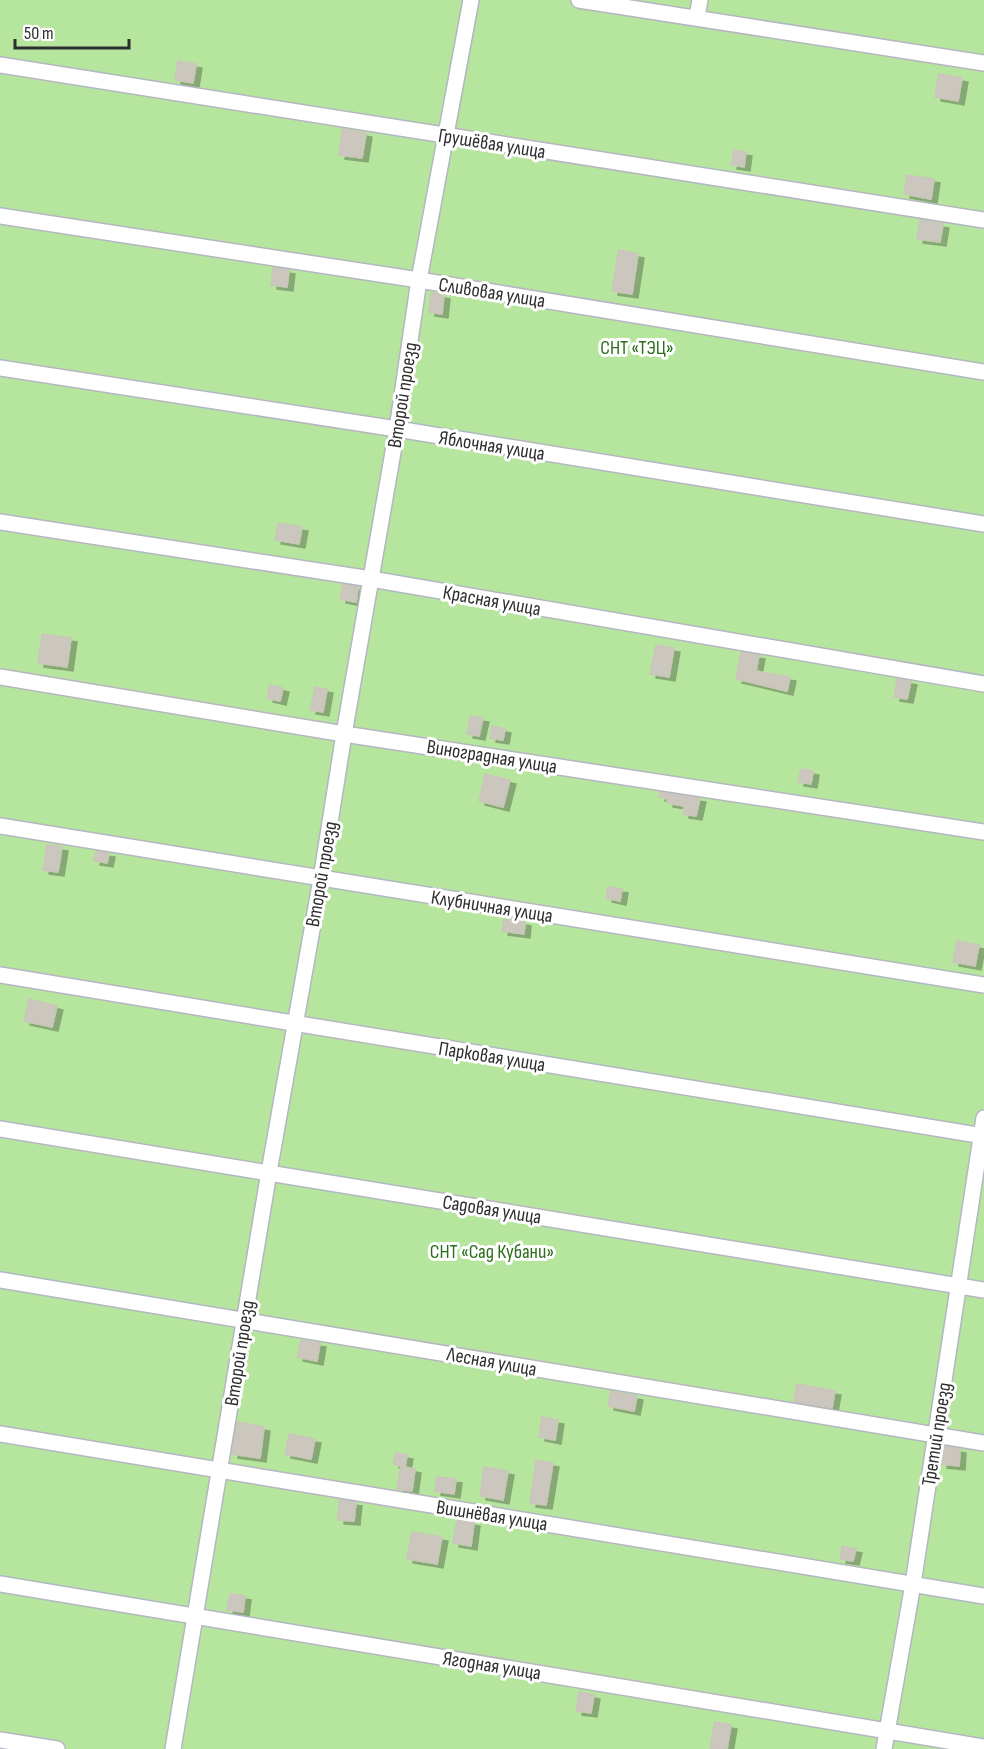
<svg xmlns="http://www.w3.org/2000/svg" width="984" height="1749" viewBox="0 0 984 1749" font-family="'Sofia Sans Condensed',sans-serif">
<defs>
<filter id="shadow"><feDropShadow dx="6" dy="4" stdDeviation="0" flood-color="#0004"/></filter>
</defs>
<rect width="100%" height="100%" fill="#efe9e1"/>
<!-- green -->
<path fill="#b6e59e" d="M 0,0 L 984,0 L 984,1749 L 0,1749 Z"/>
<!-- building -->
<path fill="#cbc7bf" stroke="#cbc5ba" stroke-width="1.5" filter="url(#shadow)" d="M 178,61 L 196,64 L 193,83 L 175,80 Z
M 939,74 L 962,78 L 958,101 L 935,97 Z
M 342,129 L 366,133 L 362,158 L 339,155 Z
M 734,150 L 746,152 L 744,167 L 731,165 Z
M 907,175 L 934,179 L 931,199 L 904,194 Z
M 920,220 L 943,224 L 940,242 L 917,239 Z
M 619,250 L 638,254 L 632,294 L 612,291 Z
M 273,268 L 289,270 L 287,287 L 271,285 Z
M 431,293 L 444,295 L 442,314 L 429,312 Z
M 278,523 L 302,527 L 299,544 L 275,540 Z
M 343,584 L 358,587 L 356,602 L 340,599 Z
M 42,634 L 71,638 L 67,667 L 38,663 Z
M 656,645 L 674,648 L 669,677 L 650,674 Z
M 741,652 L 759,655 L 756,671 L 790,677 L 787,691 L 736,679 Z
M 897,679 L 911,681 L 907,699 L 894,697 Z
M 270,685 L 283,688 L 280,701 L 267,698 Z
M 315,687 L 327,689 L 323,712 L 310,710 Z
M 470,716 L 483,718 L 479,736 L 467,734 Z
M 492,726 L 505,729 L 503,740 L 490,738 Z
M 801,769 L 813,771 L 811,784 L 798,782 Z
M 485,774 L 510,780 L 503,807 L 479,801 Z
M 660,792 L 700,798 L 696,816 L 683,814 L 684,806 L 667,803 L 668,799 L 659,797 Z
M 47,845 L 62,847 L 58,872 L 43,870 Z
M 96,851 L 109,853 L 107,863 L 94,861 Z
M 608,887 L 622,889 L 620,901 L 606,898 Z
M 504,919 L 525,922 L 524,934 L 502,931 Z
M 957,941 L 979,945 L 975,966 L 953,962 Z
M 29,999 L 57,1006 L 52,1027 L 24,1021 Z
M 301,1340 L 320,1343 L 317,1361 L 297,1357 Z
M 797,1384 L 835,1391 L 832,1408 L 794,1402 Z
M 611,1391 L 637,1396 L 634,1411 L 608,1406 Z
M 542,1417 L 558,1420 L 555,1440 L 539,1437 Z
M 237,1422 L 264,1427 L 260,1458 L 232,1454 Z
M 289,1434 L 315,1439 L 311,1459 L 285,1454 Z
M 944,1446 L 960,1449 L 959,1466 L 941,1464 Z
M 396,1453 L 407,1455 L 405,1467 L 393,1464 Z
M 536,1460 L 553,1463 L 546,1505 L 530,1503 Z
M 401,1466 L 415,1469 L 412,1491 L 397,1489 Z
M 484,1467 L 508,1471 L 503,1500 L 480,1496 Z
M 437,1477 L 456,1479 L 454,1494 L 435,1491 Z
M 339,1500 L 356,1502 L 354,1521 L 338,1520 Z
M 457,1519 L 474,1522 L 471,1546 L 453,1543 Z
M 412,1532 L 442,1537 L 437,1564 L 407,1559 Z
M 842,1546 L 856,1549 L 853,1561 L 840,1559 Z
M 230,1594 L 245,1596 L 243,1612 L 227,1610 Z
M 579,1692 L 594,1695 L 591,1713 L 576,1711 Z
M 715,1722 L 731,1725 L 727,1749 L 710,1749 Z"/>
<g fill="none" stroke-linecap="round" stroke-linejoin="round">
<!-- minor casing -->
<g stroke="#b4b7c1" stroke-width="18">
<path id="minor" d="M 579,0 L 984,63
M 697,17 L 700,0
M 0,65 L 984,220
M 0,216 L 419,280 L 984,372
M 0,368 L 397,429 L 984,524
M 0,522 L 371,579 L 984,684
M 0,677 L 344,734 L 984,832
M 0,826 L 984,985
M 0,975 L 984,1136
M 0,1129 L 984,1290
M 0,1280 L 984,1443
M 0,1434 L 984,1596
M 0,1584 L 984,1747
M 0,1740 L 57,1749
M 173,1749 L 269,1172 L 321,879 L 344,734 L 397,429 L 419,280 L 471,0
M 884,1749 L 913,1584 L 984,1118"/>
</g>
<!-- minor -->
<use href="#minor" stroke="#fff" stroke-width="15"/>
</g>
<g text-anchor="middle" stroke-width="6" stroke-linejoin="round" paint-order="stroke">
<!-- street labels -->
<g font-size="20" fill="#2e2e2e" stroke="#fff">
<text transform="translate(492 143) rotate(9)" y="7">Грушёвая улица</text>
<text transform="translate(492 292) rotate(9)" y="7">Сливовая улица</text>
<text transform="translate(402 395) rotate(-81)" y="7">Второй проезд</text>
<text transform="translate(492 445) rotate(9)" y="7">Яблочная улица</text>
<text transform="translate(492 600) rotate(10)" y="7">Красная улица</text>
<text transform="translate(492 756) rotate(9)" y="7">Виноградная улица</text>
<text transform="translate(321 874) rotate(-80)" y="7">Второй проезд</text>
<text transform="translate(492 906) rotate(9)" y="7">Клубничная улица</text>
<text transform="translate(492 1056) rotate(9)" y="7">Парковая улица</text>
<text transform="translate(492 1209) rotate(9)" y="7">Садовая улица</text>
<text transform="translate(239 1353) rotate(-81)" y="7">Второй проезд</text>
<text transform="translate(492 1361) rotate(10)" y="7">Лесная улица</text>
<text transform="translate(936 1434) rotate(-81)" y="7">Третий проезд</text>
<text transform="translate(492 1515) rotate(9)" y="7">Вишнёвая улица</text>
<text transform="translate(492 1665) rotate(9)" y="7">Ягодная улица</text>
</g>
<!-- park labels -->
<g font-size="20" fill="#2c6e1b" stroke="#fff">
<text x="637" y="354">СНТ «ТЭЦ»</text>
<text x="492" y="1258">СНТ «Сад Кубани»</text>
</g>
</g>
<!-- scale -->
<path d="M15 39v9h114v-9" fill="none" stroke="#2e2e2e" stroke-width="3"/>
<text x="24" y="39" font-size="18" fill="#2e2e2e" stroke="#ffffff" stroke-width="4.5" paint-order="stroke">50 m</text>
</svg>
